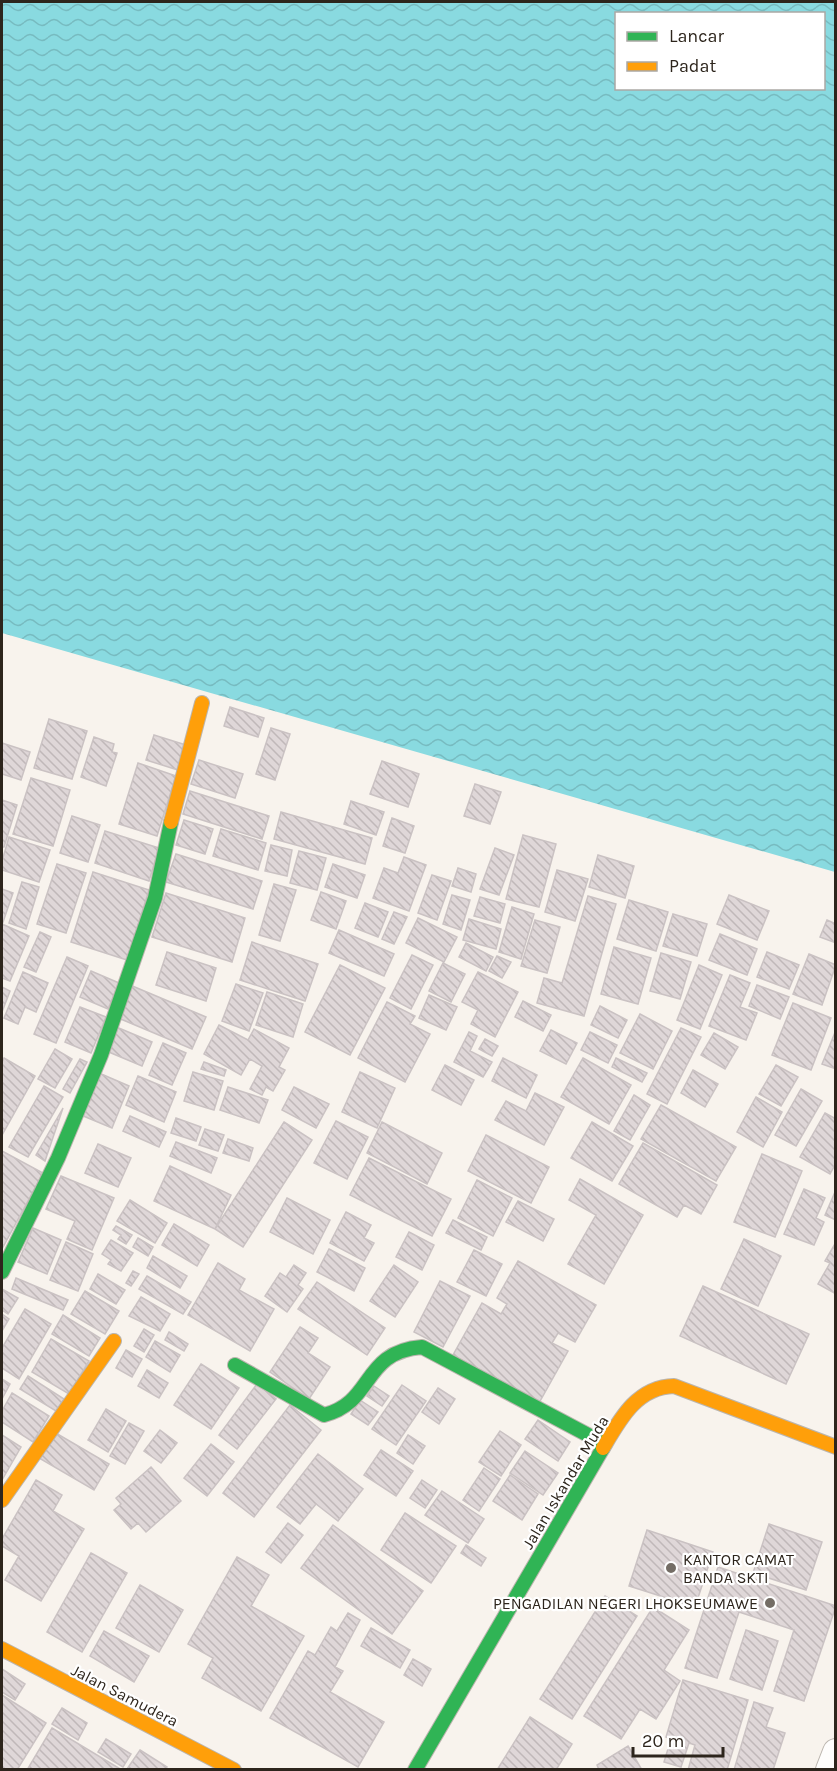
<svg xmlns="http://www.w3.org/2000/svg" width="837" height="1771" viewBox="0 0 837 1771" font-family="Karla,sans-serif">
<defs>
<pattern id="water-waves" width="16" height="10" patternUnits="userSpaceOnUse" patternTransform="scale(1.5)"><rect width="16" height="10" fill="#89dae0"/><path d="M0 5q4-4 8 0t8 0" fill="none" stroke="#77bbc0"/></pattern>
<pattern id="building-back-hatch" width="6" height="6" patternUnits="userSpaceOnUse" patternTransform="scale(1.5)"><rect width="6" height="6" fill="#dfd7d8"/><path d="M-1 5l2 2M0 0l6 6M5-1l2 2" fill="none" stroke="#c0b8b9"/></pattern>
</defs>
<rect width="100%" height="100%" fill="#f8f3ed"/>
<!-- water -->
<path fill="url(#water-waves)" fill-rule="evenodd" d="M 2,2 L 835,2 L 835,872 L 2,633 ZM 616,14 L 824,14 L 824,88 L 616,88 Z"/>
<!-- building -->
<path fill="url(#building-back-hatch)" stroke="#cac2c3" stroke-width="1.5" d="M 230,707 L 264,718 L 258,737 L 224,726 Z
M 49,719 L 87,731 L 72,779 L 34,768 Z
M 271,728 L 290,734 L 275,780 L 256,774 Z
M 154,735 L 186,745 L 178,770 L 146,760 Z
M 94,737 L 114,744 L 112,752 L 117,753 L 106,786 L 81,777 Z
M 2,743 L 30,752 L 21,780 L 2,774 Z
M 199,760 L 243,774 L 235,798 L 191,784 Z
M 382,761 L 419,774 L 408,807 L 370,794 Z
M 138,763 L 176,776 L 157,836 L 119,824 Z
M 31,778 L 70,790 L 53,846 L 13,834 Z
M 475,784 L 501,792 L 490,824 L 464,816 Z
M 190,791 L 269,816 L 262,839 L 183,814 Z
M 2,800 L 17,805 L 4,847 L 2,847 Z
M 351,801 L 384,812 L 376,835 L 344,824 Z
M 281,812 L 372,838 L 365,864 L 274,839 Z
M 72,816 L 100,825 L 88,862 L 60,853 Z
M 392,818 L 414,826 L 405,853 L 383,846 Z
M 184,820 L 213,829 L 205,854 L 176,845 Z
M 221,829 L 266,843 L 258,870 L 213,856 Z
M 105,831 L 159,848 L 149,881 L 95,863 Z
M 523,835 L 556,844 L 539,907 L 506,899 Z
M 9,837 L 50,850 L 39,882 L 2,870 L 2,861 Z
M 271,845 L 292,850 L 287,876 L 265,871 Z
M 495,848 L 514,855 L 499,895 L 480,889 Z
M 299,851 L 326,858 L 317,890 L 290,883 Z
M 176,854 L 262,881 L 253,909 L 166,882 Z
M 598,855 L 634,866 L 625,898 L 589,887 Z
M 404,857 L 426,865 L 409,911 L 373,898 L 384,868 L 398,873 Z
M 57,864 L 86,873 L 66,933 L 37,924 Z
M 333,864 L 365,875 L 357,898 L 325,887 Z
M 458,868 L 476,874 L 471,892 L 452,886 Z
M 557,870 L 588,879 L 575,921 L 545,912 Z
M 93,872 L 149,890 L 127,960 L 71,942 Z
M 432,875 L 451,881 L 437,920 L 418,913 Z
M 22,882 L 39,887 L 26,929 L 9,923 Z
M 274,884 L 296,890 L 280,941 L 259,935 Z
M 2,889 L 13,893 L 3,922 L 2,921 Z
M 321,892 L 346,901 L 336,929 L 311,920 Z
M 166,893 L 245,918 L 232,962 L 152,937 Z
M 452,895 L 470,900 L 461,930 L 443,924 Z
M 729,895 L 769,911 L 757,940 L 717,924 Z
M 588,896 L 616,904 L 584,1016 L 537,1003 L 544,978 L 562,983 Z
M 480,897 L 505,904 L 500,923 L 474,916 Z
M 629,900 L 668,912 L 656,951 L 617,939 Z
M 365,903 L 388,912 L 378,937 L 355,928 Z
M 512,907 L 534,914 L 521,959 L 499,952 Z
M 394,912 L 407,917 L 394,944 L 382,939 Z
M 673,914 L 707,924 L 697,956 L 663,946 Z
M 418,918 L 457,937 L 444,962 L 406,943 Z
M 469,919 L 501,929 L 496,949 L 463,940 Z
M 535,920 L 560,927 L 547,973 L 521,966 Z
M 827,920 L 836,924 L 836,943 L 820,937 Z
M 2,924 L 29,936 L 10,981 L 2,978 Z
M 339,930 L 394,954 L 384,976 L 329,953 Z
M 40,932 L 51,937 L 36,972 L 24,967 Z
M 720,934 L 757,949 L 747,975 L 709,960 Z
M 252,942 L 318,964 L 305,1001 L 240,980 Z
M 466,943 L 493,957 L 486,971 L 459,957 Z
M 614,947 L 651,958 L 638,1004 L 601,994 Z
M 167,952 L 216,968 L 206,1001 L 156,985 Z
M 767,952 L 799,965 L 789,989 L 757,977 Z
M 661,953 L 691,962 L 680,999 L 650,991 Z
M 809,954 L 836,965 L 822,1005 L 793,994 Z
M 412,955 L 433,965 L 411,1009 L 390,998 Z
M 497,956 L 511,962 L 502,978 L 489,971 Z
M 67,957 L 88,966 L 56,1043 L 34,1034 Z
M 443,963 L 465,974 L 451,1002 L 429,991 Z
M 340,965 L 385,988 L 350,1055 L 305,1032 Z
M 699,965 L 722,975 L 700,1029 L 677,1020 Z
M 91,971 L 119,983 L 108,1009 L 80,997 Z
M 23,972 L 48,983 L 36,1012 L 25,1007 L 18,1024 L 4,1018 Z
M 478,972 L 518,992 L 495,1037 L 471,1024 L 478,1010 L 462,1002 Z
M 730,975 L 750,983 L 740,1007 L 757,1013 L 746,1040 L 709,1026 Z
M 236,984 L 263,993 L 249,1031 L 222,1021 Z
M 130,985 L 206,1017 L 192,1049 L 116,1017 Z
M 757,985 L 789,997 L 780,1019 L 749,1006 Z
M 2,987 L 10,991 L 2,1012 Z
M 267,992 L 303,1004 L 293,1037 L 256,1025 Z
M 429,995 L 457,1007 L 446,1030 L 419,1018 Z
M 523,1001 L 551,1015 L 543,1031 L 515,1017 Z
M 387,1002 L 415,1016 L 410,1024 L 430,1034 L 405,1082 L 358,1058 Z
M 793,1003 L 831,1018 L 811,1070 L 772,1055 Z
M 600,1006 L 627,1020 L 618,1038 L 591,1025 Z
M 80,1007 L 106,1017 L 91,1053 L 65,1042 Z
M 640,1014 L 672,1031 L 653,1069 L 620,1053 Z
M 219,1025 L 248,1040 L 254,1029 L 289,1048 L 279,1067 L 285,1070 L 273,1091 L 266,1087 L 262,1095 L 250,1089 L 262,1066 L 250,1059 L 241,1075 L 204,1054 Z
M 114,1026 L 152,1042 L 142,1066 L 104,1050 Z
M 681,1028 L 701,1037 L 667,1104 L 647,1094 Z
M 551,1030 L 577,1043 L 566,1064 L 540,1051 Z
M 836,1030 L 836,1069 L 822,1064 Z
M 469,1032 L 477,1036 L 470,1051 L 492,1062 L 483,1077 L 454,1062 Z
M 590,1032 L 617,1045 L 608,1063 L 581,1050 Z
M 714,1033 L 738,1047 L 725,1069 L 701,1055 Z
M 485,1039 L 498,1046 L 492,1056 L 479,1049 Z
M 163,1043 L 186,1053 L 172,1085 L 149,1075 Z
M 55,1049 L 72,1059 L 55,1088 L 38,1079 Z
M 4,1058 L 35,1076 L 2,1135 L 2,1062 Z
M 503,1058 L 537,1075 L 526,1098 L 492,1081 Z
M 583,1058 L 631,1085 L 609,1124 L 561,1097 Z
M 616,1058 L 647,1073 L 642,1082 L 612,1067 Z
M 80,1059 L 87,1062 L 70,1093 L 63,1089 Z
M 204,1062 L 226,1070 L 224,1076 L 201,1069 Z
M 445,1065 L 474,1080 L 461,1105 L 432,1090 Z
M 776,1065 L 798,1077 L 781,1106 L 759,1094 Z
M 693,1070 L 718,1084 L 705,1107 L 681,1093 Z
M 193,1072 L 223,1081 L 214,1110 L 184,1101 Z
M 360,1072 L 395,1088 L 377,1128 L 342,1112 Z
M 99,1073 L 129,1086 L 112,1128 L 81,1115 Z
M 138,1076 L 176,1092 L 164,1122 L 126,1105 Z
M 44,1086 L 63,1097 L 28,1157 L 9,1147 Z
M 228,1087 L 268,1100 L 259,1123 L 220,1110 Z
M 294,1087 L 329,1104 L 316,1128 L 282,1110 Z
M 801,1089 L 822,1101 L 796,1146 L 775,1135 Z
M 535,1093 L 564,1107 L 544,1145 L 495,1120 L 506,1101 L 526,1111 Z
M 634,1095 L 650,1105 L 630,1140 L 614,1131 Z
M 756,1097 L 782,1112 L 763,1147 L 737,1132 Z
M 661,1105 L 736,1147 L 716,1181 L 641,1139 Z
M 63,1108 L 45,1161 L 36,1155 Z
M 825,1113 L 836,1119 L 836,1163 L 830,1174 L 800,1157 Z
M 130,1116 L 166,1132 L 159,1147 L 123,1131 Z
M 176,1118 L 201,1127 L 196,1141 L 171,1133 Z
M 336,1121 L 368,1137 L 347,1179 L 314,1163 Z
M 284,1122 L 312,1140 L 243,1247 L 215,1229 Z
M 382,1122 L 442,1153 L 427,1184 L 367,1153 Z
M 592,1122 L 633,1146 L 612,1181 L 571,1158 Z
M 205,1129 L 224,1135 L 218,1151 L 199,1145 Z
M 486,1135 L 549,1167 L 531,1203 L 468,1171 Z
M 228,1139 L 253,1148 L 249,1161 L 223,1153 Z
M 176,1142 L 217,1158 L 211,1173 L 170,1156 Z
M 643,1143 L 717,1185 L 701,1214 L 684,1205 L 677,1217 L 619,1184 Z
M 98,1144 L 131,1158 L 118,1187 L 85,1173 Z
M 2,1151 L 43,1173 L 2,1249 Z
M 762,1154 L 802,1171 L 775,1237 L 734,1222 Z
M 369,1158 L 451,1199 L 432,1236 L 350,1195 Z
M 170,1166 L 231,1195 L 215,1229 L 154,1201 Z
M 61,1176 L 114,1198 L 92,1250 L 67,1239 L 75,1221 L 46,1209 Z
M 580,1179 L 643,1215 L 604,1284 L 568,1264 L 596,1215 L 569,1200 Z
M 477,1180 L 512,1198 L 493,1236 L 458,1218 Z
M 804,1189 L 825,1198 L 816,1218 L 824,1222 L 814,1245 L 784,1234 Z
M 835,1192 L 836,1192 L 836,1220 L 825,1215 Z
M 287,1198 L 330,1220 L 313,1254 L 270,1232 Z
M 130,1200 L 167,1223 L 155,1243 L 117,1221 Z
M 518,1201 L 554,1219 L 543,1241 L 506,1222 Z
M 346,1212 L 371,1225 L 364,1238 L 374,1243 L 364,1261 L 330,1243 Z
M 453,1220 L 487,1237 L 481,1250 L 446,1233 Z
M 174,1224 L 209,1245 L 197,1266 L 162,1245 Z
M 116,1226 L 132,1235 L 126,1244 L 118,1239 L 121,1235 L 113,1230 Z
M 33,1228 L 61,1240 L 47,1274 L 18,1262 Z
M 409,1232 L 434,1245 L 422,1270 L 396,1257 Z
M 138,1238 L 153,1247 L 148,1256 L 133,1247 Z
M 744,1239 L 781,1256 L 758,1306 L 721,1289 Z
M 111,1240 L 133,1253 L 121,1271 L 108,1264 L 111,1260 L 102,1254 Z
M 66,1242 L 93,1254 L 78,1291 L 50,1280 Z
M 836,1242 L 836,1294 L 818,1284 L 830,1263 L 825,1261 Z
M 329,1249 L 365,1268 L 354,1291 L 317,1272 Z
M 474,1250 L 502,1264 L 486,1296 L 457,1282 Z
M 153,1256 L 187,1276 L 180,1288 L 147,1268 Z
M 518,1261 L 596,1305 L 575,1342 L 558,1333 L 552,1343 L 568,1351 L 539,1403 L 453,1355 L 482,1303 L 501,1314 L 507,1304 L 497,1298 Z
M 218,1263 L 245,1279 L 239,1290 L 274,1309 L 250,1351 L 188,1315 Z
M 294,1265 L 306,1273 L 298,1285 L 303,1289 L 287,1312 L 265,1296 L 280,1273 L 286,1277 Z
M 394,1265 L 418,1282 L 395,1317 L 370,1301 Z
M 133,1271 L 139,1274 L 131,1286 L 126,1283 Z
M 98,1274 L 125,1290 L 116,1304 L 90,1289 Z
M 147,1276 L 191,1302 L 183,1314 L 139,1289 Z
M 16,1278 L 68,1300 L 63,1310 L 12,1289 Z
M 440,1281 L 470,1296 L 443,1347 L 414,1332 Z
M 317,1282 L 385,1328 L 367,1355 L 298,1309 Z
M 703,1286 L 809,1334 L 786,1384 L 680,1336 Z
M 2,1289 L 18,1298 L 8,1314 L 2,1310 Z
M 85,1291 L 119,1311 L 105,1334 L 71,1314 Z
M 141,1297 L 170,1314 L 160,1331 L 129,1316 Z
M 25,1309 L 51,1324 L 19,1379 L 2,1368 L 2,1348 Z
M 2,1314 L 9,1319 L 2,1331 Z
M 63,1315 L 100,1338 L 89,1356 L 52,1334 Z
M 300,1327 L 318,1338 L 308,1353 L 330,1367 L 309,1399 L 270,1372 Z
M 144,1329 L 154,1335 L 144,1352 L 134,1346 Z
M 169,1332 L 188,1344 L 184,1351 L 165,1340 Z
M 51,1339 L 89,1361 L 69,1394 L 32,1372 Z
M 155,1341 L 180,1355 L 170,1372 L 146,1357 Z
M 126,1350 L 142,1359 L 132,1377 L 116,1368 Z
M 201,1364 L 239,1388 L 211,1429 L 174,1405 Z
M 147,1370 L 168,1383 L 159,1398 L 138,1386 Z
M 28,1376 L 64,1399 L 56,1411 L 20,1389 Z
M 2,1379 L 10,1384 L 2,1399 Z
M 257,1384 L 276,1399 L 237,1449 L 219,1435 Z
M 402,1385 L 426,1401 L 396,1445 L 372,1429 Z
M 374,1386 L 389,1396 L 382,1406 L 367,1396 Z
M 438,1388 L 455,1399 L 439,1424 L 422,1412 Z
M 12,1393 L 49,1416 L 33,1442 L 2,1422 L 2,1411 Z
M 360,1400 L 378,1412 L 368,1425 L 351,1414 Z
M 290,1405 L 321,1430 L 254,1517 L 223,1493 Z
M 106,1409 L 126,1421 L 108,1452 L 88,1440 Z
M 538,1420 L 570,1442 L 558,1461 L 525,1439 Z
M 129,1423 L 144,1431 L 125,1464 L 110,1456 Z
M 160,1430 L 177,1443 L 161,1463 L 144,1451 Z
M 500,1431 L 521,1445 L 501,1476 L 479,1462 Z
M 54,1432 L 109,1464 L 94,1490 L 39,1458 Z
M 2,1435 L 21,1447 L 2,1480 Z
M 408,1435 L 425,1446 L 413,1464 L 397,1453 Z
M 211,1444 L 234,1462 L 207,1496 L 184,1478 Z
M 381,1450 L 413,1471 L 396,1496 L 364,1475 Z
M 525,1451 L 558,1473 L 543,1495 L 510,1473 Z
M 318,1454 L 363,1489 L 338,1521 L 316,1504 L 300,1524 L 277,1507 Z
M 151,1467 L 181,1501 L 146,1532 L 138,1523 L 131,1529 L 114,1510 L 121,1504 L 116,1498 Z
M 484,1468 L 500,1479 L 479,1511 L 463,1500 Z
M 510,1475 L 538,1494 L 522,1520 L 493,1501 Z
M 36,1480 L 62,1495 L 53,1511 L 84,1529 L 41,1601 L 5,1580 L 19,1556 L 2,1546 L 2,1539 Z
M 422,1480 L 437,1490 L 425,1508 L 410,1498 Z
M 442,1491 L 484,1519 L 468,1543 L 425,1515 Z
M 405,1513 L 456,1546 L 431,1583 L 381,1550 Z
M 288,1523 L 303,1535 L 281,1563 L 266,1552 Z
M 769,1524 L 822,1542 L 806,1590 L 753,1573 Z
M 333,1525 L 423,1591 L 392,1634 L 301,1568 Z
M 647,1530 L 713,1552 L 695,1607 L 629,1586 Z
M 466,1545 L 486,1558 L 481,1566 L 461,1553 Z
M 91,1553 L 127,1573 L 82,1652 L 47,1632 Z
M 237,1557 L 269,1575 L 251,1606 L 304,1636 L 261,1711 L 202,1678 L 213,1658 L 188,1644 Z
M 718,1567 L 836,1606 L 804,1701 L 774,1691 L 794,1630 L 739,1612 L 717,1678 L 685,1668 Z
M 140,1585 L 183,1610 L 159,1652 L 116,1628 Z
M 605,1596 L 637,1616 L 572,1719 L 540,1699 Z
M 653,1607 L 689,1630 L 664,1670 L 680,1681 L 656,1719 L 640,1709 L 621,1739 L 584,1716 Z
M 348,1613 L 360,1620 L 335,1667 L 343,1671 L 330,1692 L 384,1722 L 358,1767 L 270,1718 L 308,1651 L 315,1655 L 331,1627 L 337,1631 Z
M 371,1628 L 410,1650 L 400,1668 L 361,1646 Z
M 746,1630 L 778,1641 L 762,1690 L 730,1679 Z
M 104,1631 L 149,1656 L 134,1682 L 90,1656 Z
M 413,1659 L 431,1669 L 422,1686 L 404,1675 Z
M 2,1669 L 25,1684 L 15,1700 L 2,1692 Z
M 683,1680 L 748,1700 L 727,1770 L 688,1770 L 695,1745 L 689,1743 L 681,1767 L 664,1762 L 671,1739 L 666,1737 Z
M 2,1695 L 46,1723 L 17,1770 L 2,1770 Z
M 754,1702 L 773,1708 L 766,1727 L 785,1733 L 773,1770 L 734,1770 Z
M 62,1708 L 87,1723 L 78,1740 L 52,1724 Z
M 530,1717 L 572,1744 L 556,1770 L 497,1770 Z
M 52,1728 L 122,1770 L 27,1770 Z
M 106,1739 L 131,1754 L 123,1767 L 98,1752 Z
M 628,1746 L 642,1770 L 599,1770 L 597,1765 Z
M 140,1750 L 167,1767 L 165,1770 L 127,1769 Z"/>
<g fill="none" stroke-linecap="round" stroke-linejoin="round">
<!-- street casing -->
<g stroke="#bbb5ae" stroke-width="28">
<path id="street" d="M 829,1770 L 836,1752"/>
</g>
<!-- fast casing -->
<g stroke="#bbb5ae" stroke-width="16">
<path id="fast" d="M 2,1272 L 58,1158 L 101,1055 L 155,898 L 171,822
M 235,1365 L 324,1415 C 375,1402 361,1352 422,1347 L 605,1444
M 415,1770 L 603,1448"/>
</g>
<!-- slow casing -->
<g stroke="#bbb5ae" stroke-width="16">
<path id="slow" d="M 171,822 L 202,703
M 603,1448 C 620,1419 637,1387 674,1386 L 836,1447
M 2,1500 L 114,1341
M 2,1649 L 234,1770"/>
</g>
<!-- street -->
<use href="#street" stroke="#fefdfc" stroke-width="26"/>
<!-- fast -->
<use href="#fast" stroke="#30b455" stroke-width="14"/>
<!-- slow -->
<use href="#slow" stroke="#ff9f0a" stroke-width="14"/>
</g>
<!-- markers -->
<g fill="#746d65" stroke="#fff" stroke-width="2">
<circle cx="671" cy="1568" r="6"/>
<circle cx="770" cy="1603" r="6"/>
</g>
<g text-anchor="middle" stroke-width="4.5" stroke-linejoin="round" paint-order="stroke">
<!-- street labels -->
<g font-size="16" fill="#2d251c" stroke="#fff">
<text transform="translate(565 1482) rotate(-59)" y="6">Jalan Iskandar Muda</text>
<text transform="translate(125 1695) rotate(27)" y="6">Jalan Samudera</text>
</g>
<!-- poi labels -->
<g font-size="16" fill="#2d251c" stroke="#fff" text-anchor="start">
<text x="683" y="1565">KANTOR CAMAT<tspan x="683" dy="18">BANDA SKTI</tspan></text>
<text x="758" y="1609" text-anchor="end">PENGADILAN NEGERI LHOKSEUMAWE</text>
</g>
</g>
<!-- border -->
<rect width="837" height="1771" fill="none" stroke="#2d251c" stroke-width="6"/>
<!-- legend -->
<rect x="615" y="12" width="210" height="78" fill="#ffffff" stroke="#aba8a4" stroke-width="1.5"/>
<rect x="627" y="32" width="30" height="9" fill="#30b455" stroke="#aba8a4" stroke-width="1.5"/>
<text x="669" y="42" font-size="18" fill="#2d251c">Lancar</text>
<rect x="627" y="62" width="30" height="9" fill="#ff9f0a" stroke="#aba8a4" stroke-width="1.5"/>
<text x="669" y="72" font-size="18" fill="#2d251c">Padat</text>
<!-- scale -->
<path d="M633 1747v9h90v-9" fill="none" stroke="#2d251c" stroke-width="3"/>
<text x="642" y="1747" font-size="18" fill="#2d251c" stroke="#ffffff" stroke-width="4.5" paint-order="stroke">20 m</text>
</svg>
